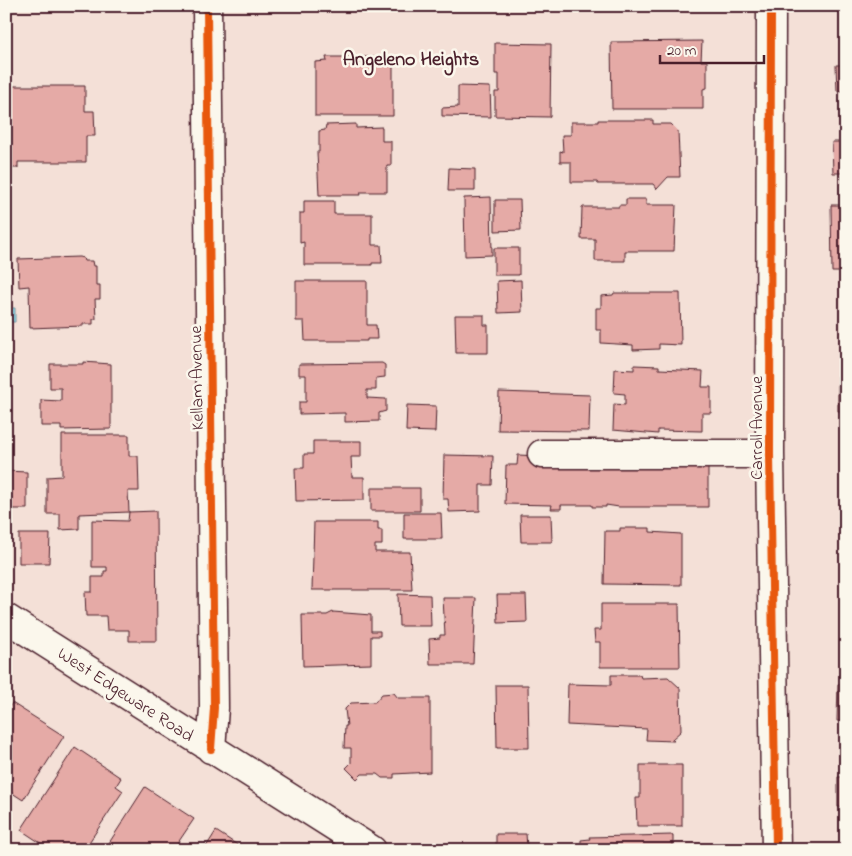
<svg xmlns="http://www.w3.org/2000/svg" width="852" height="856" viewBox="0 0 852 856" font-family="'Indie Flower',sans-serif">
<rect width="100%" height="100%" fill="#f4e0d7"/>
<filter id="ink" filterUnits="userSpaceOnUse"><feTurbulence type="fractalNoise" baseFrequency=".02" numOctaves="2"/><feDisplacementMap in="SourceGraphic" scale="10" xChannelSelector="R" yChannelSelector="G"/><feConvolveMatrix kernelMatrix="1 2 1 2 8 2 1 2 1" color-interpolation-filters="sRGB"/></filter>
<g filter="url(#ink)">
<!-- water -->
<path fill="#8fdeed" stroke="#73929f" d="M 6,308 L 15,308 L 15,322 L 6,322 Z"/>
<!-- building -->
<path fill="#e5aaa6" stroke="#4a1f2b" d="M 702,41 L 701,61 L 707,61 L 707,88 L 703,89 L 703,109 L 612,109 L 611,42 Z
M 495,43 L 551,44 L 550,117 L 495,116 L 495,92 L 499,92 L 499,74 L 495,74 Z
M 326,57 L 393,57 L 393,116 L 315,116 L 315,62 L 327,61 Z
M 836,65 L 846,65 L 846,102 L 845,91 L 837,91 Z
M 9,86 L 85,86 L 85,111 L 94,111 L 95,136 L 86,136 L 86,162 L 18,162 L 18,168 L 6,168 Z
M 458,86 L 490,87 L 491,117 L 442,116 L 442,108 L 458,107 Z
M 598,120 L 653,120 L 653,124 L 671,124 L 678,131 L 680,177 L 668,177 L 657,189 L 653,184 L 598,184 L 597,182 L 571,182 L 571,162 L 560,162 L 560,151 L 563,152 L 562,135 L 571,135 L 571,122 L 598,122 Z
M 356,124 L 356,128 L 382,127 L 382,141 L 391,141 L 391,166 L 387,166 L 387,192 L 360,192 L 361,195 L 319,195 L 317,152 L 319,152 L 319,131 L 325,130 L 326,125 Z
M 841,130 L 846,130 L 846,186 L 843,186 L 842,173 L 833,173 L 832,142 L 842,142 Z
M 449,168 L 475,169 L 475,191 L 448,191 Z
M 491,197 L 492,255 L 465,256 L 464,198 Z
M 626,199 L 646,199 L 646,205 L 676,205 L 674,251 L 625,251 L 625,261 L 595,261 L 595,239 L 581,239 L 582,207 L 619,207 L 619,205 L 626,205 Z
M 495,200 L 520,200 L 521,230 L 495,231 Z
M 304,201 L 334,201 L 334,214 L 372,214 L 372,245 L 381,245 L 382,263 L 372,263 L 372,265 L 304,265 L 304,242 L 300,243 L 300,213 L 304,213 Z
M 831,205 L 846,205 L 846,272 L 832,272 Z
M 494,248 L 519,248 L 519,275 L 494,275 Z
M 79,257 L 83,258 L 84,261 L 92,261 L 93,266 L 96,266 L 96,285 L 100,285 L 100,299 L 95,299 L 96,319 L 93,319 L 93,324 L 83,324 L 83,326 L 30,328 L 29,286 L 19,287 L 18,259 Z
M 521,280 L 522,312 L 498,313 L 497,281 Z
M 296,281 L 367,281 L 367,325 L 376,325 L 377,339 L 367,339 L 367,341 L 305,341 L 304,321 L 296,321 Z
M 614,293 L 680,293 L 681,345 L 659,344 L 659,349 L 633,350 L 633,345 L 601,343 L 601,330 L 596,330 L 596,308 L 601,308 L 601,296 L 613,295 Z
M 455,315 L 484,315 L 484,325 L 488,325 L 488,353 L 456,353 Z
M 844,320 L 846,320 L 846,353 L 844,353 Z
M 841,357 L 846,357 L 846,434 L 843,434 L 843,411 L 838,411 L 838,376 L 841,375 Z
M 83,362 L 111,364 L 111,429 L 61,430 L 61,426 L 41,426 L 41,400 L 61,401 L 61,388 L 50,388 L 50,364 L 83,364 Z
M 382,363 L 385,365 L 385,377 L 376,378 L 376,390 L 367,390 L 367,398 L 386,399 L 386,411 L 379,413 L 379,421 L 345,422 L 345,413 L 299,414 L 299,402 L 306,402 L 306,375 L 299,375 L 299,364 Z
M 634,365 L 659,366 L 659,369 L 703,371 L 702,387 L 711,387 L 711,413 L 702,413 L 702,431 L 658,430 L 658,434 L 613,430 L 614,404 L 625,405 L 625,394 L 614,393 L 615,369 L 634,370 Z
M 499,392 L 590,395 L 589,431 L 498,430 Z
M 407,405 L 436,406 L 435,432 L 406,431 Z
M 62,435 L 129,435 L 129,456 L 138,456 L 139,491 L 128,491 L 129,512 L 79,514 L 79,529 L 60,530 L 60,514 L 47,514 L 47,477 L 62,476 Z
M 313,441 L 361,441 L 361,457 L 351,457 L 352,477 L 364,477 L 364,500 L 296,501 L 295,468 L 304,468 L 304,454 L 313,454 Z
M 444,455 L 493,456 L 492,485 L 480,485 L 480,511 L 449,512 L 448,499 L 443,499 Z
M 518,455 L 708,464 L 708,507 L 619,507 L 606,505 L 606,507 L 592,507 L 592,505 L 561,505 L 561,509 L 551,509 L 552,505 L 505,504 L 506,465 L 517,465 Z
M 6,471 L 27,472 L 27,509 L 6,509 Z
M 371,488 L 420,488 L 420,511 L 371,511 Z
M 156,511 L 157,641 L 129,641 L 129,630 L 107,630 L 106,616 L 86,616 L 85,592 L 92,592 L 92,577 L 104,577 L 104,571 L 107,571 L 107,567 L 92,567 L 92,520 L 128,521 L 129,512 Z
M 404,513 L 441,513 L 442,539 L 404,539 Z
M 520,515 L 551,515 L 552,542 L 521,542 Z
M 314,522 L 378,522 L 378,530 L 382,530 L 382,545 L 375,545 L 375,552 L 410,552 L 412,590 L 312,590 Z
M 620,528 L 650,528 L 650,532 L 681,534 L 681,585 L 604,584 L 605,531 L 620,531 Z
M 844,532 L 846,532 L 846,591 L 845,591 Z
M 19,534 L 50,534 L 49,563 L 19,563 Z
M 398,594 L 430,595 L 431,626 L 399,626 Z
M 497,595 L 526,595 L 527,622 L 498,623 Z
M 443,598 L 476,598 L 473,664 L 430,664 L 429,639 L 440,638 L 440,635 L 445,635 Z
M 601,604 L 679,604 L 680,667 L 600,667 L 600,642 L 595,642 L 594,630 L 601,630 Z
M 333,612 L 371,615 L 371,631 L 380,631 L 380,636 L 371,636 L 371,664 L 303,666 L 302,615 L 327,615 Z
M 611,675 L 640,675 L 641,678 L 668,677 L 680,688 L 681,731 L 672,739 L 674,741 L 646,740 L 647,729 L 567,725 L 568,684 L 611,685 Z
M 838,684 L 846,684 L 846,740 L 845,721 L 837,721 Z
M 496,685 L 528,685 L 529,748 L 497,748 Z
M 394,693 L 398,698 L 430,698 L 430,772 L 394,774 L 394,778 L 382,778 L 377,774 L 362,774 L 357,779 L 346,768 L 351,763 L 351,748 L 344,748 L 345,726 L 347,726 L 345,709 L 351,703 L 375,702 L 382,694 Z
M 12,703 L 64,736 L 23,800 L 6,789 L 6,712 Z
M 75,747 L 121,778 L 116,786 L 123,791 L 84,850 L 51,850 L 21,830 Z
M 640,765 L 682,765 L 682,826 L 637,826 L 636,798 L 640,798 Z
M 838,777 L 846,777 L 846,807 L 838,807 Z
M 145,787 L 194,819 L 173,850 L 118,850 L 109,843 Z
M 216,831 L 245,850 L 204,850 Z
M 496,834 L 526,834 L 527,847 L 496,848 Z
M 673,835 L 673,850 L 581,850 L 581,840 L 590,839 L 589,837 Z"/>
<g fill="none" stroke-linecap="round" stroke-linejoin="round">
<!-- minor casing -->
<g stroke="#4a1f2b" stroke-width="31">
<path id="minor" d="M 207,6 L 214,708 L 211,749
M 771,6 L 770,454 L 776,850
M 542,454 L 770,454
M 6,618 L 372,850"/>
</g>
<!-- minor -->
<use href="#minor" stroke="#fbf7ec" stroke-width="28"/>
<!-- cycleway casing -->
<g stroke="#fbf7ec" stroke-width="11">
<path id="cycleway" d="M 207,6 L 214,708 L 211,749
M 771,6 L 770,454 L 776,850"/>
</g>
<!-- cycleway -->
<use href="#cycleway" stroke="#e8590c" stroke-width="8"/>
</g>
</g>
<g text-anchor="middle" stroke-width="5" stroke-linejoin="round" paint-order="stroke">
<!-- street labels -->
<g font-size="18" fill="#4a1f2b" stroke="#fbf7ec">
<text transform="translate(196 378) rotate(-91)" y="6">Kellam Avenue</text>
<text transform="translate(756 428) rotate(-90)" y="6">Carroll Avenue</text>
<text transform="translate(126 694) rotate(33)" y="6">West Edgeware Road</text>
</g>
<!-- quarter labels -->
<g font-size="20" font-weight="bold" fill="#4a1f2b" stroke="#fbf7ec">
<text x="411" y="65">Angeleno Heights</text>
</g>
</g>
<!-- margin -->
<rect width="852" height="856" fill="none" stroke="#fbf7ec" stroke-width="25"/>
<rect x="12" y="12" width="827" height="831" fill="none" stroke="#4a1f2b" stroke-width="2" filter="url(#ink)"/>
<!-- scale -->
<path d="M660 55v8h104v-8" fill="none" stroke="#4a1f2b" stroke-width="2.5"/>
<text x="667" y="55" font-size="15" fill="#4a1f2b" stroke="#fbf7ec" stroke-width="4" paint-order="stroke">20 m</text>
</svg>
